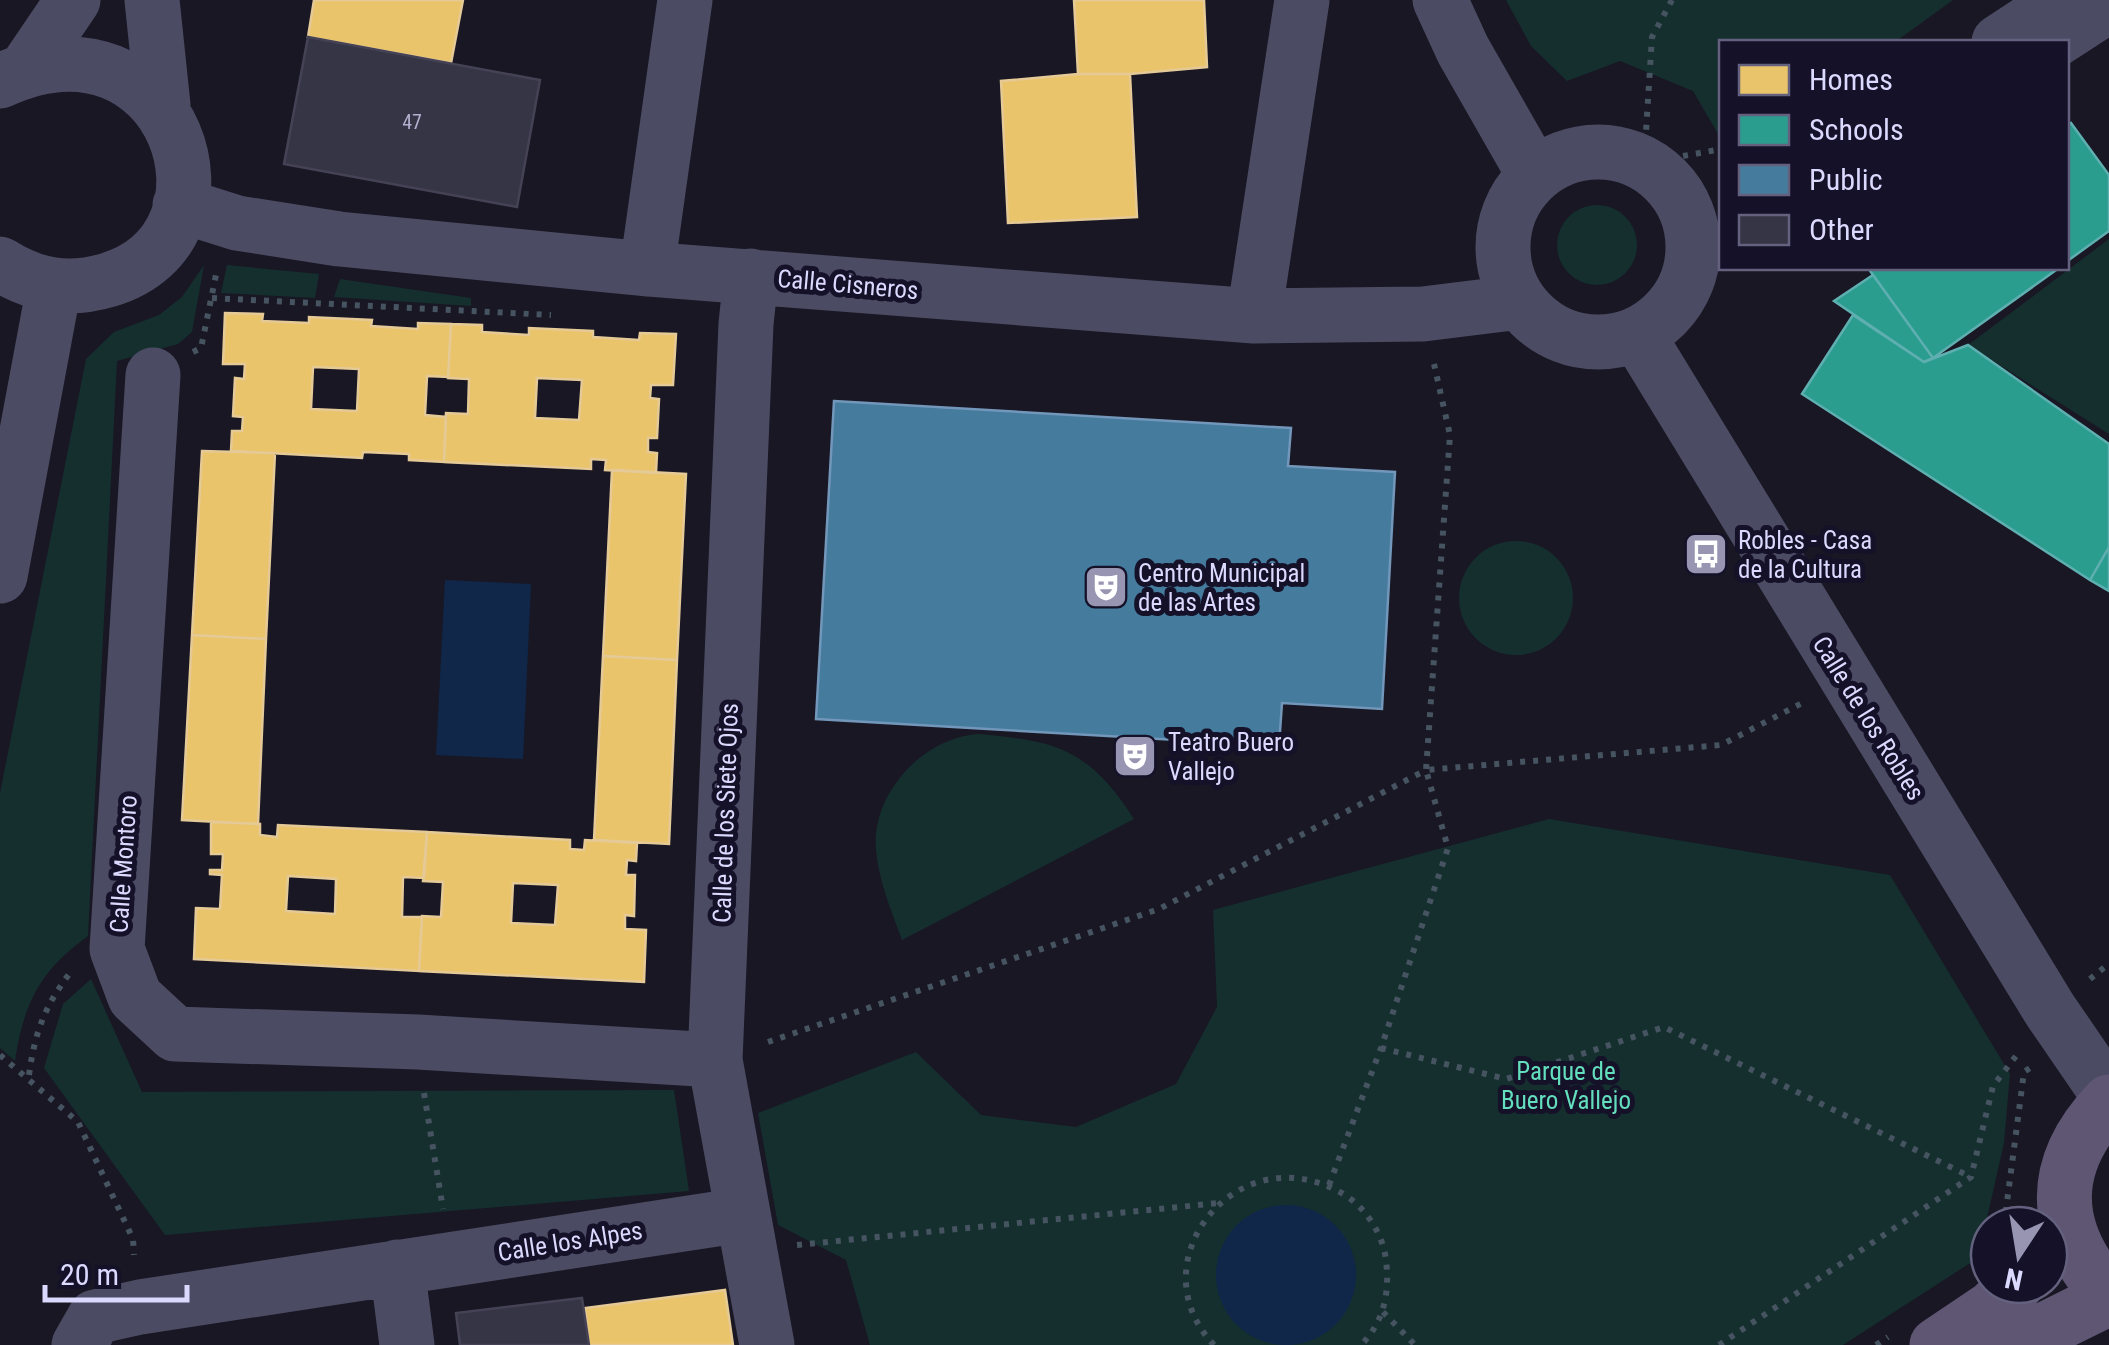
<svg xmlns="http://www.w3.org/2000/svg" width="2109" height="1345" viewBox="0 0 2109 1345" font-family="'Roboto Condensed',sans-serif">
<rect width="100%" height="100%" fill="#181723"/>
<!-- green -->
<path fill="#152f2f" d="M 1506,0 L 1953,0 L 1895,42 L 1722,42 L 1721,139 L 1693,91 L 1620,61 L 1567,81 L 1531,46 Z
M1557 245a40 40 0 1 1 80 0a40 40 0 1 1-80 0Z
M 2109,239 L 2109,434 L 1968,345 Z
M 204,265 L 192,332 L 178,344 L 117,361 L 88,936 C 40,971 24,1002 15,1061 L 0,1048 L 0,793 L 86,359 L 114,332 L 159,315 L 182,297 Z
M 227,265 L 319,274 L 315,298 L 221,293 Z
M 340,279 L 471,298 L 471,306 L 334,297 Z
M1459 598a57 57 0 1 1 114 0a57 57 0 1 1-114 0Z
M 979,734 C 1057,741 1089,749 1134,819 L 902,940 C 891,910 879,882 876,850 C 871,793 924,737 979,734 Z
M 1549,819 L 1890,875 L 2010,1074 L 2004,1143 L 1978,1258 L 1843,1345 L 870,1345 L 846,1260 L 778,1225 L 758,1113 L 916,1052 L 981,1115 L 1076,1127 L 1176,1084 L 1217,1007 L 1213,910 Z
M 91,979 L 142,1092 L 674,1090 L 689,1191 L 165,1235 L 44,1068 L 63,1004 Z"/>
<!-- water -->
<path fill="#10274a" d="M 445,580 L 531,584 L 523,759 L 436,755 Z
M1216 1275a70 70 0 1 1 140 0a70 70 0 1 1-140 0Z"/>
<!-- homes -->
<path fill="#e9c46a" stroke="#e5ca97" stroke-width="2.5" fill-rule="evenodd" d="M 314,0 L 463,0 L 451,63 L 308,37 Z
M 1074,0 L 1204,0 L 1207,67 L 1130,74 L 1078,74 Z
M 1078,74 L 1130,74 L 1137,217 L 1008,223 L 1001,81 Z
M 225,313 L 263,314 L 262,321 L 309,323 L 309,317 L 372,320 L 371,326 L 418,329 L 418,323 L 451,324 L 448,377 L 427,376 L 425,415 L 446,417 L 444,462 L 409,460 L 409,454 L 363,452 L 362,458 L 231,451 L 232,431 L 242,431 L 243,417 L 233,416 L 235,378 L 244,379 L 245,364 L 223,364 ZM 313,367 L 359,369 L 357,411 L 311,409 Z
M 451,324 L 482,325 L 482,332 L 529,335 L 529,328 L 593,331 L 593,337 L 639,340 L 640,333 L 676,334 L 673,385 L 651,385 L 650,398 L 659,399 L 657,438 L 648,438 L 648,452 L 657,453 L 656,473 L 605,470 L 606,460 L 591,459 L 591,469 L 444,462 L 446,413 L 468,414 L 469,379 L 448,378 ZM 537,378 L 582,380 L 579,420 L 535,418 Z
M 202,451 L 275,453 L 266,639 L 192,635 Z
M 612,470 L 686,474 L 677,660 L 603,656 Z
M 192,635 L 266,639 L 258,824 L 182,820 Z
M 603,656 L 677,660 L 669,844 L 594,840 Z
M 211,822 L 260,824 L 260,835 L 277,837 L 278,825 L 427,832 L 424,878 L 403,877 L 402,917 L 422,917 L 419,971 L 194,959 L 196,908 L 220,909 L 222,875 L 210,874 L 210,870 L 222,870 L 223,854 L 211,854 ZM 288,876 L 336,879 L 335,914 L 286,911 Z
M 427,832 L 570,840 L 570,849 L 584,850 L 585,840 L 637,843 L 636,861 L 627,860 L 626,875 L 635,875 L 634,916 L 625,915 L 625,929 L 646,930 L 644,982 L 419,971 L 422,916 L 441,917 L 443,882 L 423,881 ZM 513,883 L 558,885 L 555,925 L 511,923 Z
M 725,1290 L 733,1345 L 589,1345 L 585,1308 Z"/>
<!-- schools -->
<path fill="#2a9d8f" stroke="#5fafb1" stroke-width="2.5" d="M 2071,123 L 2109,175 L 2109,231 L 2066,262 L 2066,126 Z
M 1868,268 L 2059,268 L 1933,358 Z
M 1873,275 L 1933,358 L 1924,362 L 1834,301 Z
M 1853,315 L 1924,362 L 1968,345 L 2109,444 L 2109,547 L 2090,580 L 1802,394 Z
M 2109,547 L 2109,591 L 2090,580 Z"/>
<!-- public -->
<path fill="#457b9d" stroke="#7297ba" stroke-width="2.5" d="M 834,401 L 1291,428 L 1288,466 L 1395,472 L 1382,709 L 1282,703 L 1279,746 L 816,719 Z"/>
<!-- building -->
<path fill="#363545" stroke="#454256" stroke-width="2.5" d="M 308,37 L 540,80 L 517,207 L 284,164 Z
M 582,1298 L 589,1345 L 460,1345 L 456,1313 Z"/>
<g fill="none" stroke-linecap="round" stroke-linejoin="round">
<!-- path -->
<path stroke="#465360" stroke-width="6" stroke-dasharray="5 8" stroke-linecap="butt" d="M 1672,0 L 1652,37 L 1644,163 L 1722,149
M 212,298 L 551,315
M 193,352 L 201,348 L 217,270
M 2090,979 L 2106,966 L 2109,967
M 768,1042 L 1159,909 L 1426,770 L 1450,435 L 1434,364
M 1381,1048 L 1506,1079 L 1664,1027 L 1971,1177
M 0,1055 L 78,1122 L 133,1239 L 134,1255
M 29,1075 C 35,1031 45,1005 73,969
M 424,1093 L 443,1209
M 1329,1185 L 1381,1048 L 1448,848 L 1426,770 L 1721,745 L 1804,702
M 2004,1225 L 2024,1072 L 2030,1068
M 797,1245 L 1219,1203
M 1383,1312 L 1415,1345
M 1214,1345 C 1133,1260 1242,1128 1348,1197 C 1368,1211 1384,1237 1386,1261 C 1390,1292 1384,1322 1361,1345
M 1719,1345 L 1971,1177 L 1993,1086 L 2019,1052
M 1876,1345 L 1888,1337"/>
<!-- minor -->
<path stroke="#4c4b64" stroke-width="55" d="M 152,0 L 163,105
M 1440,0 L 1463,50 L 1535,176
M 1999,42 L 2063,0
M 2052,42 L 2109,5
M 29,65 L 73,0
M 0,81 C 175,0 253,237 108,280 C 68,292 35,286 0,264
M1503 247a95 95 0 1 1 190 0a95 95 0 1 1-190 0Z
M 180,205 L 237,223 L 339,239 L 647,269 L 1254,316 L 1423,314 L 1520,302
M 647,269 L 685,0
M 751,276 L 746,324 L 715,1060 L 767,1345
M 1254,316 L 1302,0
M 1637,334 L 2050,1010 L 2109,1096
M 153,375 L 117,949 L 135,997 L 175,1034 L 418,1042 L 715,1060
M 0,576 L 54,287
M 397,1267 L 407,1345
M 79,1345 L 95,1317 L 140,1307 L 742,1215"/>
<!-- major -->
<path stroke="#5f5674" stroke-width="55" d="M 2109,1102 C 2048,1166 2051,1231 2109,1295
M 1937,1345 L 1992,1308 L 2016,1285
M 2014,1345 L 2109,1298"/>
</g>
<!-- icons -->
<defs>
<g id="bus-square" transform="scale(2.25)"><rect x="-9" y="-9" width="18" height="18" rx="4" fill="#9795b2" stroke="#141129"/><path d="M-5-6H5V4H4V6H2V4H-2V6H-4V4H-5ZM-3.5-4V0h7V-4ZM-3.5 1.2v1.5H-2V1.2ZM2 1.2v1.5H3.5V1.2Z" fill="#fff"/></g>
<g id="theatre-square" transform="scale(2.25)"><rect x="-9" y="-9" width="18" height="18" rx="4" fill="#9795b2" stroke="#141129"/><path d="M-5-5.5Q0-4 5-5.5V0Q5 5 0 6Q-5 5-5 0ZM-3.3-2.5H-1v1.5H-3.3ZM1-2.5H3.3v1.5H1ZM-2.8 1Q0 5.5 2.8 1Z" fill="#fff"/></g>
</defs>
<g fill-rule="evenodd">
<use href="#bus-square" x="1706" y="554"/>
<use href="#theatre-square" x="1106" y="587"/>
<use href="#theatre-square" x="1135" y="756"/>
</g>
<g text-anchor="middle" stroke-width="10" stroke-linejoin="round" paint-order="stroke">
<!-- number labels -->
<g font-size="20" fill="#b2b0d0">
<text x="412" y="129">47</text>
</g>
<!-- street labels -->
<g font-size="25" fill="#dcd9ff" stroke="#141129">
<text transform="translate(848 284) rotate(5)" y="9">Calle Cisneros</text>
<text transform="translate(1869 718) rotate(58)" y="9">Calle de los Robles</text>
<text transform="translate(725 813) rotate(-88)" y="9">Calle de los Siete Ojos</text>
<text transform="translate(123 864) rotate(-86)" y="9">Calle Montoro</text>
<text transform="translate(570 1241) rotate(-9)" y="9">Calle los Alpes</text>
</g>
<!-- poi labels -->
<g font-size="25" fill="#dcd9ff" stroke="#141129" text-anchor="start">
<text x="1738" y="549">Robles - Casa<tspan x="1738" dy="29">de la Cultura</tspan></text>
<text x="1138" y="582">Centro Municipal<tspan x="1138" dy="29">de las Artes</tspan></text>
<text x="1168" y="751">Teatro Buero<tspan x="1168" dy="29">Vallejo</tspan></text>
</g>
<!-- park labels -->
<g font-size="25" fill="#64dfbd" stroke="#141129">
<text x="1566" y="1080">Parque de<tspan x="1566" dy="29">Buero Vallejo</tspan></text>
</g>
</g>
<!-- legend -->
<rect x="1719" y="40" width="350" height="230" fill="#141129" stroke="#64617f" stroke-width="2.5"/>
<rect x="1739" y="65" width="50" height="30" fill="#e9c46a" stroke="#64617f" stroke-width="2.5"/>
<text x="1809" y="90" font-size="30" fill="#dcd9ff">Homes</text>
<rect x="1739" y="115" width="50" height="30" fill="#2a9d8f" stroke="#64617f" stroke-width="2.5"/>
<text x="1809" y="140" font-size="30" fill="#dcd9ff">Schools</text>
<rect x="1739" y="165" width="50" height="30" fill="#457b9d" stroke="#64617f" stroke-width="2.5"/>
<text x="1809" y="190" font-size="30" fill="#dcd9ff">Public</text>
<rect x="1739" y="215" width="50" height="30" fill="#363545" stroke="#64617f" stroke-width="2.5"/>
<text x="1809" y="240" font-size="30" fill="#dcd9ff">Other</text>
<!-- north arrow -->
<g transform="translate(2019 1255) rotate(192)"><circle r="48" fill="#141129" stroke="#64617f" stroke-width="2.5"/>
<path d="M0-8L18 38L0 25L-18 38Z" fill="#9795b2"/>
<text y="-15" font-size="28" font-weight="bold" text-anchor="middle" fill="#dcd9ff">N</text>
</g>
<!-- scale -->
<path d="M45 1285v15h142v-15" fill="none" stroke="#dcd9ff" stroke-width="5"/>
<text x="60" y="1285" font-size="30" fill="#dcd9ff" stroke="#141129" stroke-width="8" paint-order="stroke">20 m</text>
</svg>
